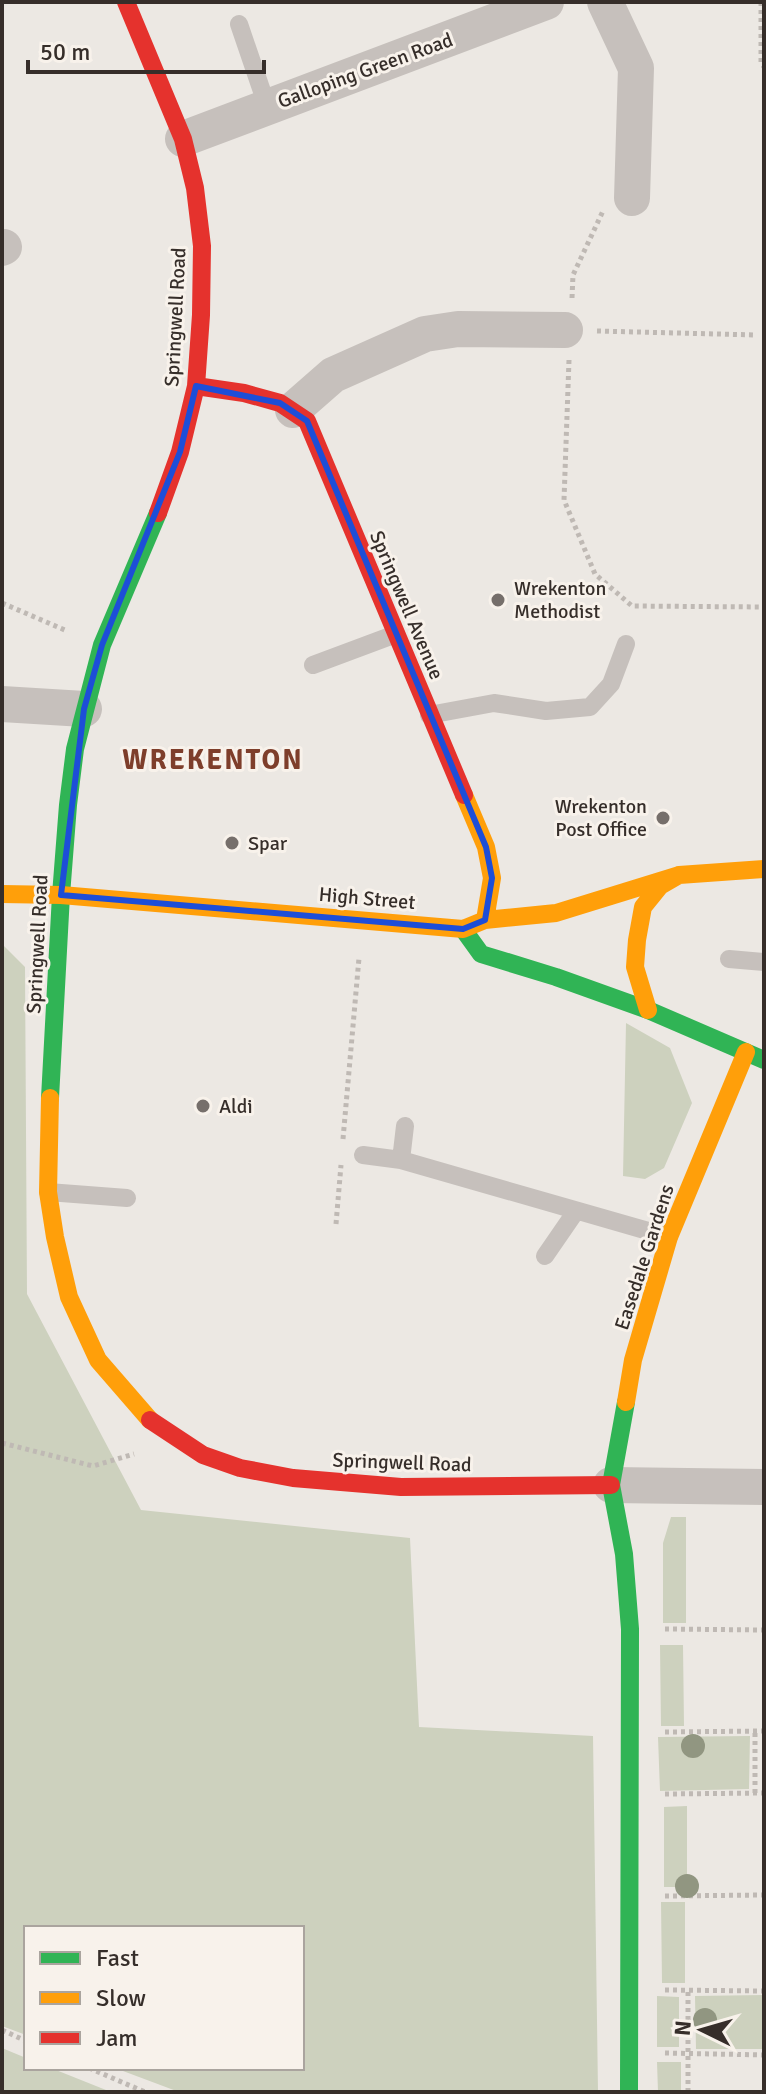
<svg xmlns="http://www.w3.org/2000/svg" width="766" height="2094" viewBox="0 0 766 2094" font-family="Signika,sans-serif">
<rect width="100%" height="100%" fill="#ece8e3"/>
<!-- green -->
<path fill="#cdd1be" d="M 2,944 L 25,967 L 27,1294 L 141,1510 L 410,1538 L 419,1727 L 593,1736 L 598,2092 L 179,2092 L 115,2068 L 302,2068 L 302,1928 L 26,1928 L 26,2035 L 2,2026 Z
M 626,1023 L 670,1048 L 692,1103 L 664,1168 L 645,1179 L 623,1176 Z
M 671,1517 L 686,1517 L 686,1623 L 663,1623 L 663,1543 Z
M 660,1645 L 683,1645 L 684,1726 L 661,1726 Z
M 750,1736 L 749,1789 L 660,1791 L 658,1737 Z
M 687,1806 L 687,1887 L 664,1887 L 664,1807 Z
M 661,1902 L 685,1902 L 685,1983 L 662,1983 Z
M 764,1995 L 764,2049 L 696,2049 L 695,1996 Z
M 657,1996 L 679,1997 L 679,2047 L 657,2047 Z
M 2,2048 L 26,2058 L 26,2068 L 51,2068 L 111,2092 L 2,2092 Z
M 657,2062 L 681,2062 L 681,2092 L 658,2092 Z"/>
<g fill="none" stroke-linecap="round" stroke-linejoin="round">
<!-- path -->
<path stroke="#bfb9b4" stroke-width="5" stroke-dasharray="4 4" stroke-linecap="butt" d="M 761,2 L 761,62 L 764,67
M 572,298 L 573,275 L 603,211
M 597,331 L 756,335
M 569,360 L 564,500 L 595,574 L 632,606 L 764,607
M 2,603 L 67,631
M 343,1139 L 359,958
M 336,1224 L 341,1165
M 2,1443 L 93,1466 L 134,1454
M 665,1629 L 764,1630
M 665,1732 L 764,1731
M 755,1793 L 755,1731
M 665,1794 L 764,1793
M 665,1896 L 764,1895
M 665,1990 L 764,1991
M 2,2030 L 26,2041
M 665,2053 L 764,2055
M 89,2068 L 145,2092
M 688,2092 L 688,1990"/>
<!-- lane -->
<path stroke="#c6c0bc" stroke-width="18" d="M 239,24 L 267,106
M 313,665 L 396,634
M 429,715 L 494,703 L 546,711 L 590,707 L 611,684 L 626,644
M 729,959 L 764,962
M 363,1155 L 401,1160 L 669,1237
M 401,1160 L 405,1126
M 48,1192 L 127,1198
M 545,1256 L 576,1211"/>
<!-- street -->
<path stroke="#c6c0bc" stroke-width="36" d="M 605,2 L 636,68 L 632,198
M 183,139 L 546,2
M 2,248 L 4,247
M 293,410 L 333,375 L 425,334 L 458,329 L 565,330
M 2,704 L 84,709
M 611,1485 L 764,1487"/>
<!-- fast -->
<path stroke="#30b455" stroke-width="18" d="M 463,929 L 481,954 L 556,977 L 648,1010 L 764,1060
M 50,1098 L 61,895 L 68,805 L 75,749 L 102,645 L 158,513
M 626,1402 L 611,1485 L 624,1554 L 630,1629 L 629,2092"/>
<!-- slow -->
<path stroke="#ff9f0a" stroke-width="18" d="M 464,795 L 486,847 L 492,878 L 485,920
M 2,894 L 61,895 L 463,929 L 485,920 L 556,913 L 679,875
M 648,1010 L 635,967 L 637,940 L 643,907 L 660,886 L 679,875 L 764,869
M 50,1098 L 48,1192 L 55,1237 L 69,1297 L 98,1360 L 150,1420
M 626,1402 L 633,1360 L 669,1237 L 746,1052"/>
<!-- jam -->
<path stroke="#e5322d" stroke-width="18" d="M 126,2 L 183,139 L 195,188 L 202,246 L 201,315 L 196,386 L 180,452 L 158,513
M 196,386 L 244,393 L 280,403 L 307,421 L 464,795
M 150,1420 L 203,1455 L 240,1468 L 293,1478 L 401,1487 L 611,1485"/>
</g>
<!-- trees -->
<g fill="#919681">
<circle cx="693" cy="1746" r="12"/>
<circle cx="687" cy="1886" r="12"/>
<circle cx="705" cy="2020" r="12"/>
</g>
<!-- marked area -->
<path fill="none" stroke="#1d4ed8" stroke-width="6" stroke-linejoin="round" d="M 196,386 L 280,403 L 307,421 L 486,847 L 492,878 L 485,920 L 463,929 L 61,895 L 84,709 L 102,645 L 180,452 Z"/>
<!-- markers -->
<g fill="#766f6b" stroke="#f8f2eb" stroke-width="3">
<circle cx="498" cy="600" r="8"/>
<circle cx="663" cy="818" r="8"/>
<circle cx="232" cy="843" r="8"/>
<circle cx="203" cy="1106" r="8"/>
</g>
<g text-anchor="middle" stroke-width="6" stroke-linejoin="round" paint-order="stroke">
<!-- street labels -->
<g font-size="20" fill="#362e2a" stroke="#f8f2eb">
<text transform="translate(365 70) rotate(-20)" y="7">Galloping Green Road</text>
<text transform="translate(175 317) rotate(-87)" y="7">Springwell Road</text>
<text transform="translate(407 605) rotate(67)" y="7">Springwell Avenue</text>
<text transform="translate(367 898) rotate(5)" y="7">High Street</text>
<text transform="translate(37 944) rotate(-87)" y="7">Springwell Road</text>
<text transform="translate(644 1257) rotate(-72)" y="7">Easedale Gardens</text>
<text transform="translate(402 1462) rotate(2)" y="7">Springwell Road</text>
</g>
<!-- poi labels -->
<g font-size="20" fill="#362e2a" stroke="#f8f2eb" text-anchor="start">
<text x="514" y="595">Wrekenton<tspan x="514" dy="23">Methodist</tspan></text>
<text x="647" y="813" text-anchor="end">Wrekenton<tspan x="647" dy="23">Post Office</tspan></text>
<text x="248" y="850">Spar</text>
<text x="219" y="1113">Aldi</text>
</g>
<!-- district labels -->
<g font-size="28" font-weight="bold" letter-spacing="2" fill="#7e3e2b" stroke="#f8f2eb">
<text x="213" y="769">WREKENTON</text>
</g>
</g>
<!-- border -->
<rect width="766" height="2094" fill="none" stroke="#362e2a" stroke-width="8"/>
<!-- legend -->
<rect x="24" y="1926" width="280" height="144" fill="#f8f2eb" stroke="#aaa49e" stroke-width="2"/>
<rect x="40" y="1952" width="40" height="12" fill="#30b455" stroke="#aaa49e" stroke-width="2"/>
<text x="96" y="1966" font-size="24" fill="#362e2a">Fast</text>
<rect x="40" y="1992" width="40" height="12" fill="#ff9f0a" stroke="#aaa49e" stroke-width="2"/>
<text x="96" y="2006" font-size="24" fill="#362e2a">Slow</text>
<rect x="40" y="2032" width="40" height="12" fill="#e5322d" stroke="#aaa49e" stroke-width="2"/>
<text x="96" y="2046" font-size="24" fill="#362e2a">Jam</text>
<!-- north arrow -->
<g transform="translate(702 2030) rotate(275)" stroke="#f8f2eb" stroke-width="6" paint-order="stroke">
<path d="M0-6L14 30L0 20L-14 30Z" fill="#362e2a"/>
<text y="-12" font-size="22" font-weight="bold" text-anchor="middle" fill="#362e2a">N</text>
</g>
<!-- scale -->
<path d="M28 60v12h236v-12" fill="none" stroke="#362e2a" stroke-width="4"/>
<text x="40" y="60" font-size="24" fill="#362e2a" stroke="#f8f2eb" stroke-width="6" paint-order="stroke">50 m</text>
</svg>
